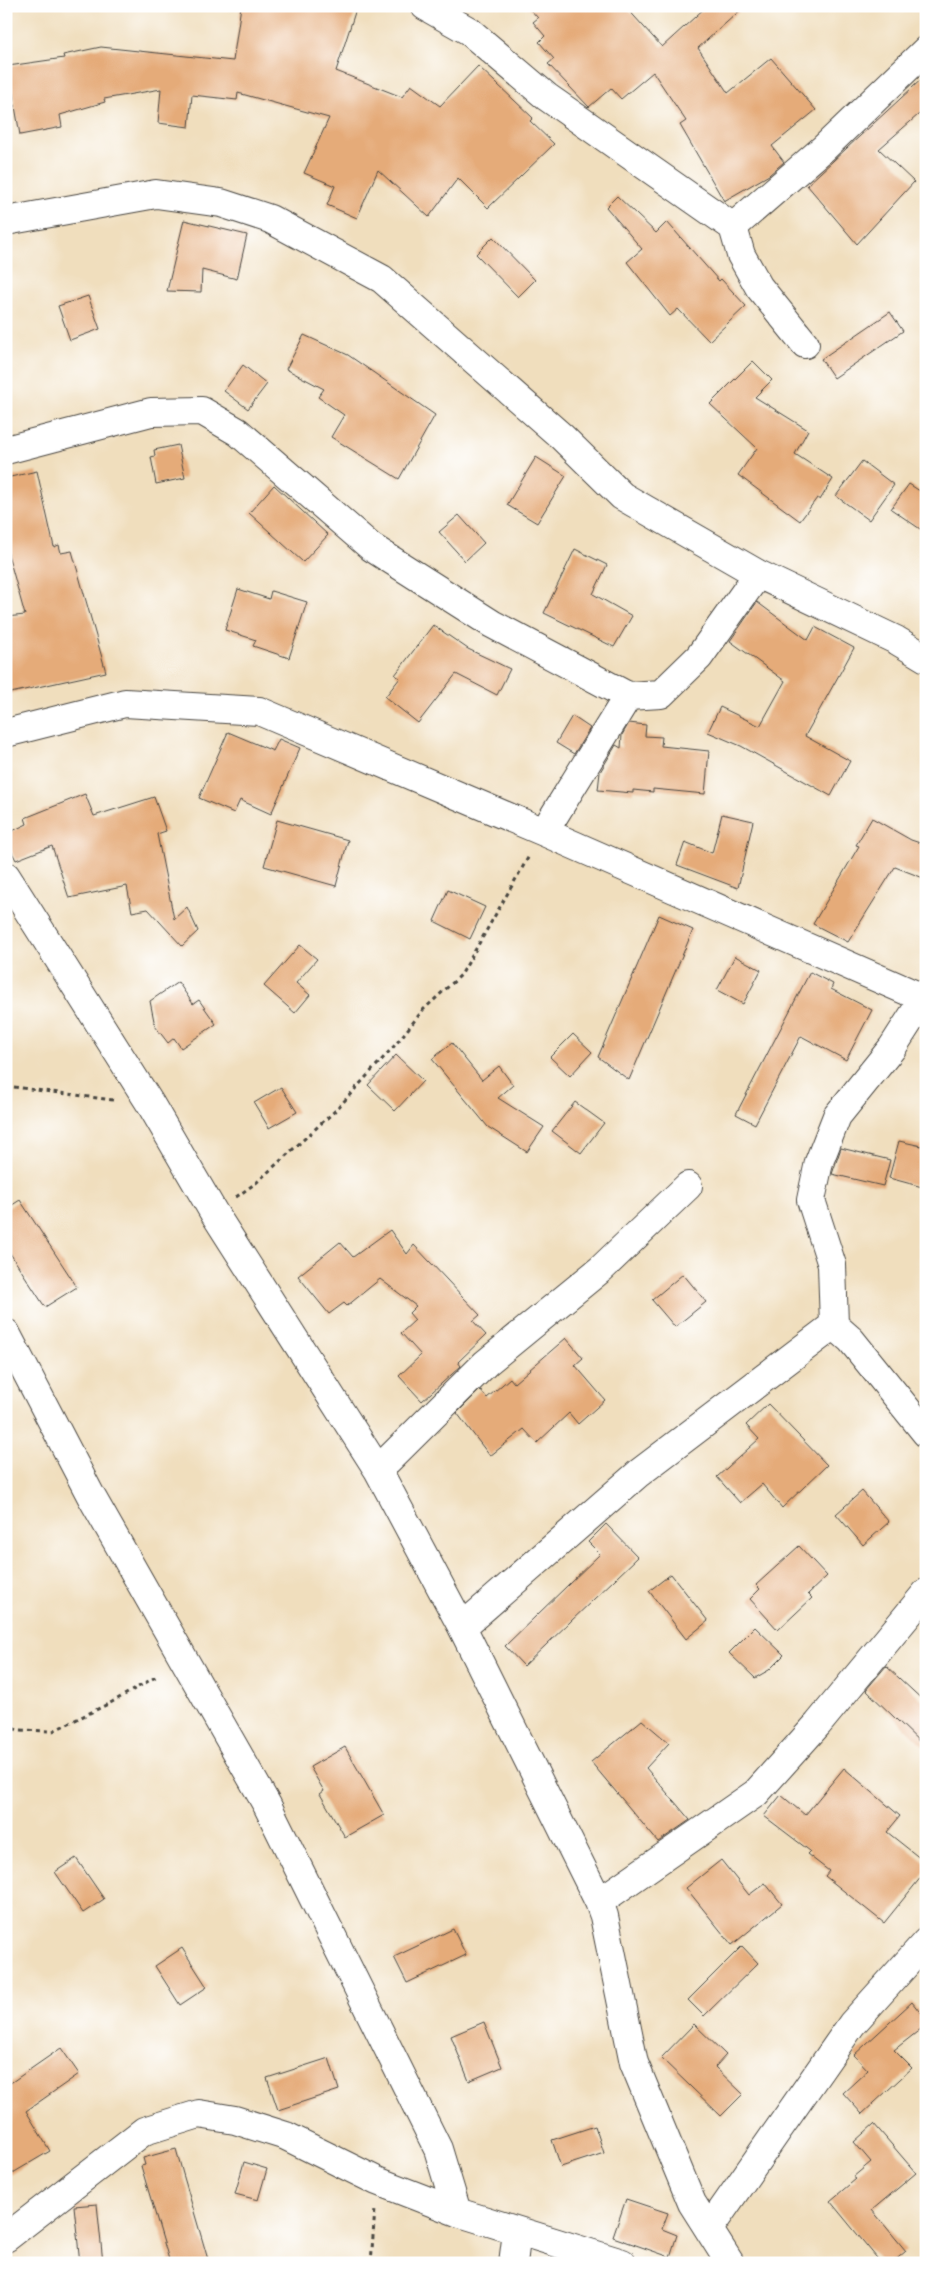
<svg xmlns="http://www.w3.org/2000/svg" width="932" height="2269" viewBox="0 0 932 2269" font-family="'Architects Daughter',sans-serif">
<rect width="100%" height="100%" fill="#fff"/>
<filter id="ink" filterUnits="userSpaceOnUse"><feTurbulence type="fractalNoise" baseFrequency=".02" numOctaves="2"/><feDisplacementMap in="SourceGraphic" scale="10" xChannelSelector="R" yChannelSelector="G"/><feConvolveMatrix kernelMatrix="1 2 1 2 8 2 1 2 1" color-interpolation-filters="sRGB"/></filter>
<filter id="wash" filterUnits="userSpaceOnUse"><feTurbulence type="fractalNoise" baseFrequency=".0096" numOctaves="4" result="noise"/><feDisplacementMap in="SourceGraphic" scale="20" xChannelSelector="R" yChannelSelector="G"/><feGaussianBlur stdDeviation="1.12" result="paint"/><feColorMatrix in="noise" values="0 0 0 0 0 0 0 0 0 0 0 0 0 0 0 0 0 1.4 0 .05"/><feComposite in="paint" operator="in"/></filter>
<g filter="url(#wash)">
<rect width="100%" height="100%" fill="#f0debd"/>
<g id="blocks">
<!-- building -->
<path fill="#e5ab79" d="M 241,6 L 357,6 L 336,71 L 402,97 L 411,85 L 440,106 L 478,66 L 533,118 L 530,121 L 554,144 L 488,208 L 458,178 L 429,217 L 378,170 L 357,218 L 327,205 L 335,186 L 304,173 L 329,118 L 238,93 L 237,100 L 192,95 L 189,127 L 158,123 L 161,89 L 104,99 L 105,102 L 60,115 L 62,127 L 20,135 L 8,66 L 64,58 L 63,55 L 101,47 L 233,61 Z
M 527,6 L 625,6 L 662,47 L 707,6 L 745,6 L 698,48 L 728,93 L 771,58 L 816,110 L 772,146 L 784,162 L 769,175 L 724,201 L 680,125 L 686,121 L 653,72 L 621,99 L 611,88 L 589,107 L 548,64 L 554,59 L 539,42 L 545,36 L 533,22 L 538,18 Z
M 926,75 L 926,108 L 879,149 L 914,182 L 857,244 L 807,185 Z
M 617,196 L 656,233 L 667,222 L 719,281 L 721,279 L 746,306 L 709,341 L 678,309 L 670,316 L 627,262 L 642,249 L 606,207 Z
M 184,220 L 247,235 L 237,279 L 202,270 L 201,292 L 167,291 Z
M 493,237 L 535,280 L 518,297 L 476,254 Z
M 88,296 L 100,329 L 70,340 L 58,306 Z
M 890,312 L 903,331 L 834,378 L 821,359 Z
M 304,335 L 348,355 L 435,415 L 399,479 L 331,437 L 344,415 L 318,397 L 324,389 L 286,369 Z
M 753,361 L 772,380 L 755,397 L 808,430 L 795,454 L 833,479 L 820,500 L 817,498 L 800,521 L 738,475 L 757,448 L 710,404 Z
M 243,365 L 267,384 L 248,409 L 224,391 Z
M 178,445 L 185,478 L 156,484 L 151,457 L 155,456 L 154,450 Z
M 536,457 L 566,476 L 537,523 L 507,505 Z
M 862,461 L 894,485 L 869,520 L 836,496 Z
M 37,471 L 54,547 L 59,545 L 61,553 L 72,551 L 106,672 L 6,694 L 6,617 L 25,615 L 6,547 L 6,478 Z
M 909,484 L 926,495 L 926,533 L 891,509 Z
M 274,485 L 328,535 L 303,562 L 249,513 Z
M 459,515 L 484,543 L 465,561 L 439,532 Z
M 575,549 L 607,565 L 593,594 L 632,616 L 614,647 L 544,613 Z
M 238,589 L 269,599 L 271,591 L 307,602 L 289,658 L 253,646 L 256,640 L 225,630 Z
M 757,602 L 808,640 L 815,627 L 854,648 L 805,736 L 850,761 L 831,796 L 741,746 L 708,732 L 720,707 L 760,726 L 785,681 L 730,641 Z
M 433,625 L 468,649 L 510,669 L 497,695 L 456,674 L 418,723 L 385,697 L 400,678 L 395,675 Z
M 572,716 L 590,728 L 574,754 L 556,743 Z
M 629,723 L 646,725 L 645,736 L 662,737 L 661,746 L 709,751 L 705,794 L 653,789 L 653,792 L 633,790 L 633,793 L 598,790 L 600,772 L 616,745 L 621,748 L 622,735 Z
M 228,732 L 273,751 L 279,739 L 300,748 L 271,814 L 240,800 L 234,813 L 199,798 Z
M 85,794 L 94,816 L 154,797 L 166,831 L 157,834 L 174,919 L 187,907 L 198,931 L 182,946 L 148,909 L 132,912 L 127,886 L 69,898 L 52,846 L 16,860 L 6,841 L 6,834 L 27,824 L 25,818 Z
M 722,814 L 753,821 L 738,888 L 677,865 L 685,842 L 712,853 Z
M 872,818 L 911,840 L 926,845 L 926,879 L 895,867 L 848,942 L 813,924 L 859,846 L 856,845 Z
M 277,820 L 348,840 L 336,886 L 264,866 Z
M 448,890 L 485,907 L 470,939 L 434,921 Z
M 659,915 L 693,930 L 629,1080 L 598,1057 Z
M 300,945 L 317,959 L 296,983 L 310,995 L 295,1013 L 264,986 Z
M 735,956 L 761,970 L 743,1004 L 717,990 Z
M 810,972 L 833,984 L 831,989 L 872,1010 L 846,1060 L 801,1036 L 755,1124 L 736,1114 Z
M 178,982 L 193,1004 L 199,1000 L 216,1024 L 181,1048 L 174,1038 L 168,1043 L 155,1026 L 150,1001 Z
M 573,1034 L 592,1052 L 570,1076 L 550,1057 Z
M 452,1043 L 482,1080 L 499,1066 L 513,1085 L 498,1098 L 544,1127 L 527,1152 L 488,1127 L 432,1059 Z
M 396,1055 L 423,1081 L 395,1111 L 368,1085 Z
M 281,1087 L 297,1112 L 269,1128 L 254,1103 Z
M 575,1102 L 604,1123 L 581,1153 L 552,1131 Z
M 899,1141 L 926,1147 L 926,1188 L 889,1178 Z
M 841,1148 L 890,1160 L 883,1186 L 832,1174 Z
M 20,1200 L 77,1287 L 45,1307 L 6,1247 L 6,1209 Z
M 390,1230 L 407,1254 L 414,1245 L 480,1315 L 473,1321 L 486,1335 L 458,1362 L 461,1366 L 422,1401 L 399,1376 L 421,1355 L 401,1333 L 415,1320 L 409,1313 L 416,1306 L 380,1279 L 347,1306 L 344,1303 L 329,1314 L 298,1276 L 340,1242 L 353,1257 Z
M 683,1274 L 706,1302 L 675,1327 L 652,1300 Z
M 566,1338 L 583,1358 L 575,1365 L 605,1400 L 578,1424 L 569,1413 L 537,1443 L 524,1429 L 490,1456 L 457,1413 L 480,1390 L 487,1398 L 510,1378 L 514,1383 Z
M 768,1404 L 827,1465 L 782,1508 L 762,1484 L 740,1503 L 717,1477 L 759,1439 L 746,1425 Z
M 862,1491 L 889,1522 L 863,1545 L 836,1514 Z
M 606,1524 L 638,1557 L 524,1666 L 505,1646 L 600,1554 L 588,1542 Z
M 799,1546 L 827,1576 L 808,1594 L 812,1598 L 778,1630 L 750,1599 L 760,1589 L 756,1585 Z
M 671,1574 L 708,1621 L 686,1639 L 649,1591 Z
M 755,1627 L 784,1655 L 769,1670 L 755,1678 L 729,1653 Z
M 886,1666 L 926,1703 L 926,1748 L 866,1690 Z
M 642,1720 L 669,1743 L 646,1768 L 690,1820 L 658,1842 L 591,1762 Z
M 345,1747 L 384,1815 L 345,1837 L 320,1794 L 324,1791 L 310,1767 Z
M 844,1768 L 900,1816 L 887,1832 L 926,1863 L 926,1871 L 884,1923 L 825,1876 L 829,1871 L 807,1854 L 810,1851 L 764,1816 L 781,1795 L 805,1815 Z
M 76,1858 L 104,1899 L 83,1913 L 55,1872 Z
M 721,1860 L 749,1895 L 765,1883 L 782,1904 L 732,1945 L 686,1888 Z
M 453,1929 L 466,1955 L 407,1983 L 394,1957 Z
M 742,1946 L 758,1963 L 704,2016 L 688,2000 Z
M 182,1948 L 207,1987 L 180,2005 L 155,1966 Z
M 912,2002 L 926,2020 L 926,2025 L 894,2050 L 912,2068 L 862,2114 L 843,2093 L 868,2070 L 854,2055 Z
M 484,2022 L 502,2067 L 469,2081 L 451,2036 Z
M 694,2024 L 726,2055 L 715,2067 L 743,2094 L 721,2116 L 661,2058 Z
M 61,2048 L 79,2074 L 26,2111 L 50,2151 L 6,2177 L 6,2079 L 9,2084 Z
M 329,2058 L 339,2090 L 278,2110 L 267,2078 Z
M 874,2124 L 916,2173 L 872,2210 L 906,2251 L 892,2263 L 881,2263 L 830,2201 L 856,2179 L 853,2177 L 871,2162 L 854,2142 Z
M 595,2126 L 604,2153 L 561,2167 L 552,2140 Z
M 176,2149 L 183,2174 L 209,2263 L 170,2263 L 141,2166 L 145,2165 L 143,2158 Z
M 244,2162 L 267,2169 L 258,2200 L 235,2194 Z
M 626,2199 L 668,2213 L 662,2229 L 677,2235 L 670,2257 L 613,2237 Z
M 97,2204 L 103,2263 L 80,2263 L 74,2206 Z"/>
</g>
</g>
<g filter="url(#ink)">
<use href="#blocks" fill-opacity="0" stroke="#494641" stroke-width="1"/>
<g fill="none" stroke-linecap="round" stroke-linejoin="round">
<!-- minor casing -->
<g stroke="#494641" stroke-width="30">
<path id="minor" d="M 425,6 L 469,31 L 547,97 L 733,227 L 741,255 L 759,287 L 805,344
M 6,221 L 156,194 L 221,203 L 270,219 L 382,279 L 562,437 L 622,496 L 758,574 L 896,640 L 926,658
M 733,227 L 824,148 L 926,50
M 6,450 L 151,412 L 202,411 L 238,432 L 371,547 L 492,624 L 628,696 L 661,694 L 699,657 L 758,574
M 6,733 L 125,703 L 259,711 L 544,832 L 923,998
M 544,832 L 628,696
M 6,876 L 151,1105 L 214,1213 L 378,1470 L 462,1627 L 599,1902 L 604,1916 L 634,2063 L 692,2203 L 730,2263
M 834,1325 L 851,1340 L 926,1433
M 6,1333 L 91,1496 L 267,1805 L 438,2149 L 457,2212
M 378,1470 L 486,1363 L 601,1269 L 688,1186
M 462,1627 L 639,1473 L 834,1325 L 832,1265 L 811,1200 L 819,1162 L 837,1116 L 892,1048 L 926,995
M 599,1902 L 756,1793 L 818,1724 L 926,1593
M 709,2229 L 852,2024 L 926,1942
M 6,2238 L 144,2131 L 199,2114 L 235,2120 L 286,2136 L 377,2181 L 457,2212 L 622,2263
M 513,2263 L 517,2232"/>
</g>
<!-- path -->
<path stroke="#494641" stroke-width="3" stroke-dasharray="4 4" stroke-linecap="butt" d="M 6,1086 L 113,1100
M 236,1197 L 256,1183 L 336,1110 L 396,1044 L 423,1010 L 461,975 L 529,856
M 6,1725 L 17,1730 L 53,1731 L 112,1702 L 159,1675
M 371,2263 L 375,2209"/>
<!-- minor -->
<use href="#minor" stroke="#fff" stroke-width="28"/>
</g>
</g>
<!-- margin -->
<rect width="932" height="2269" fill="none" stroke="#fff" stroke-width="25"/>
</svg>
